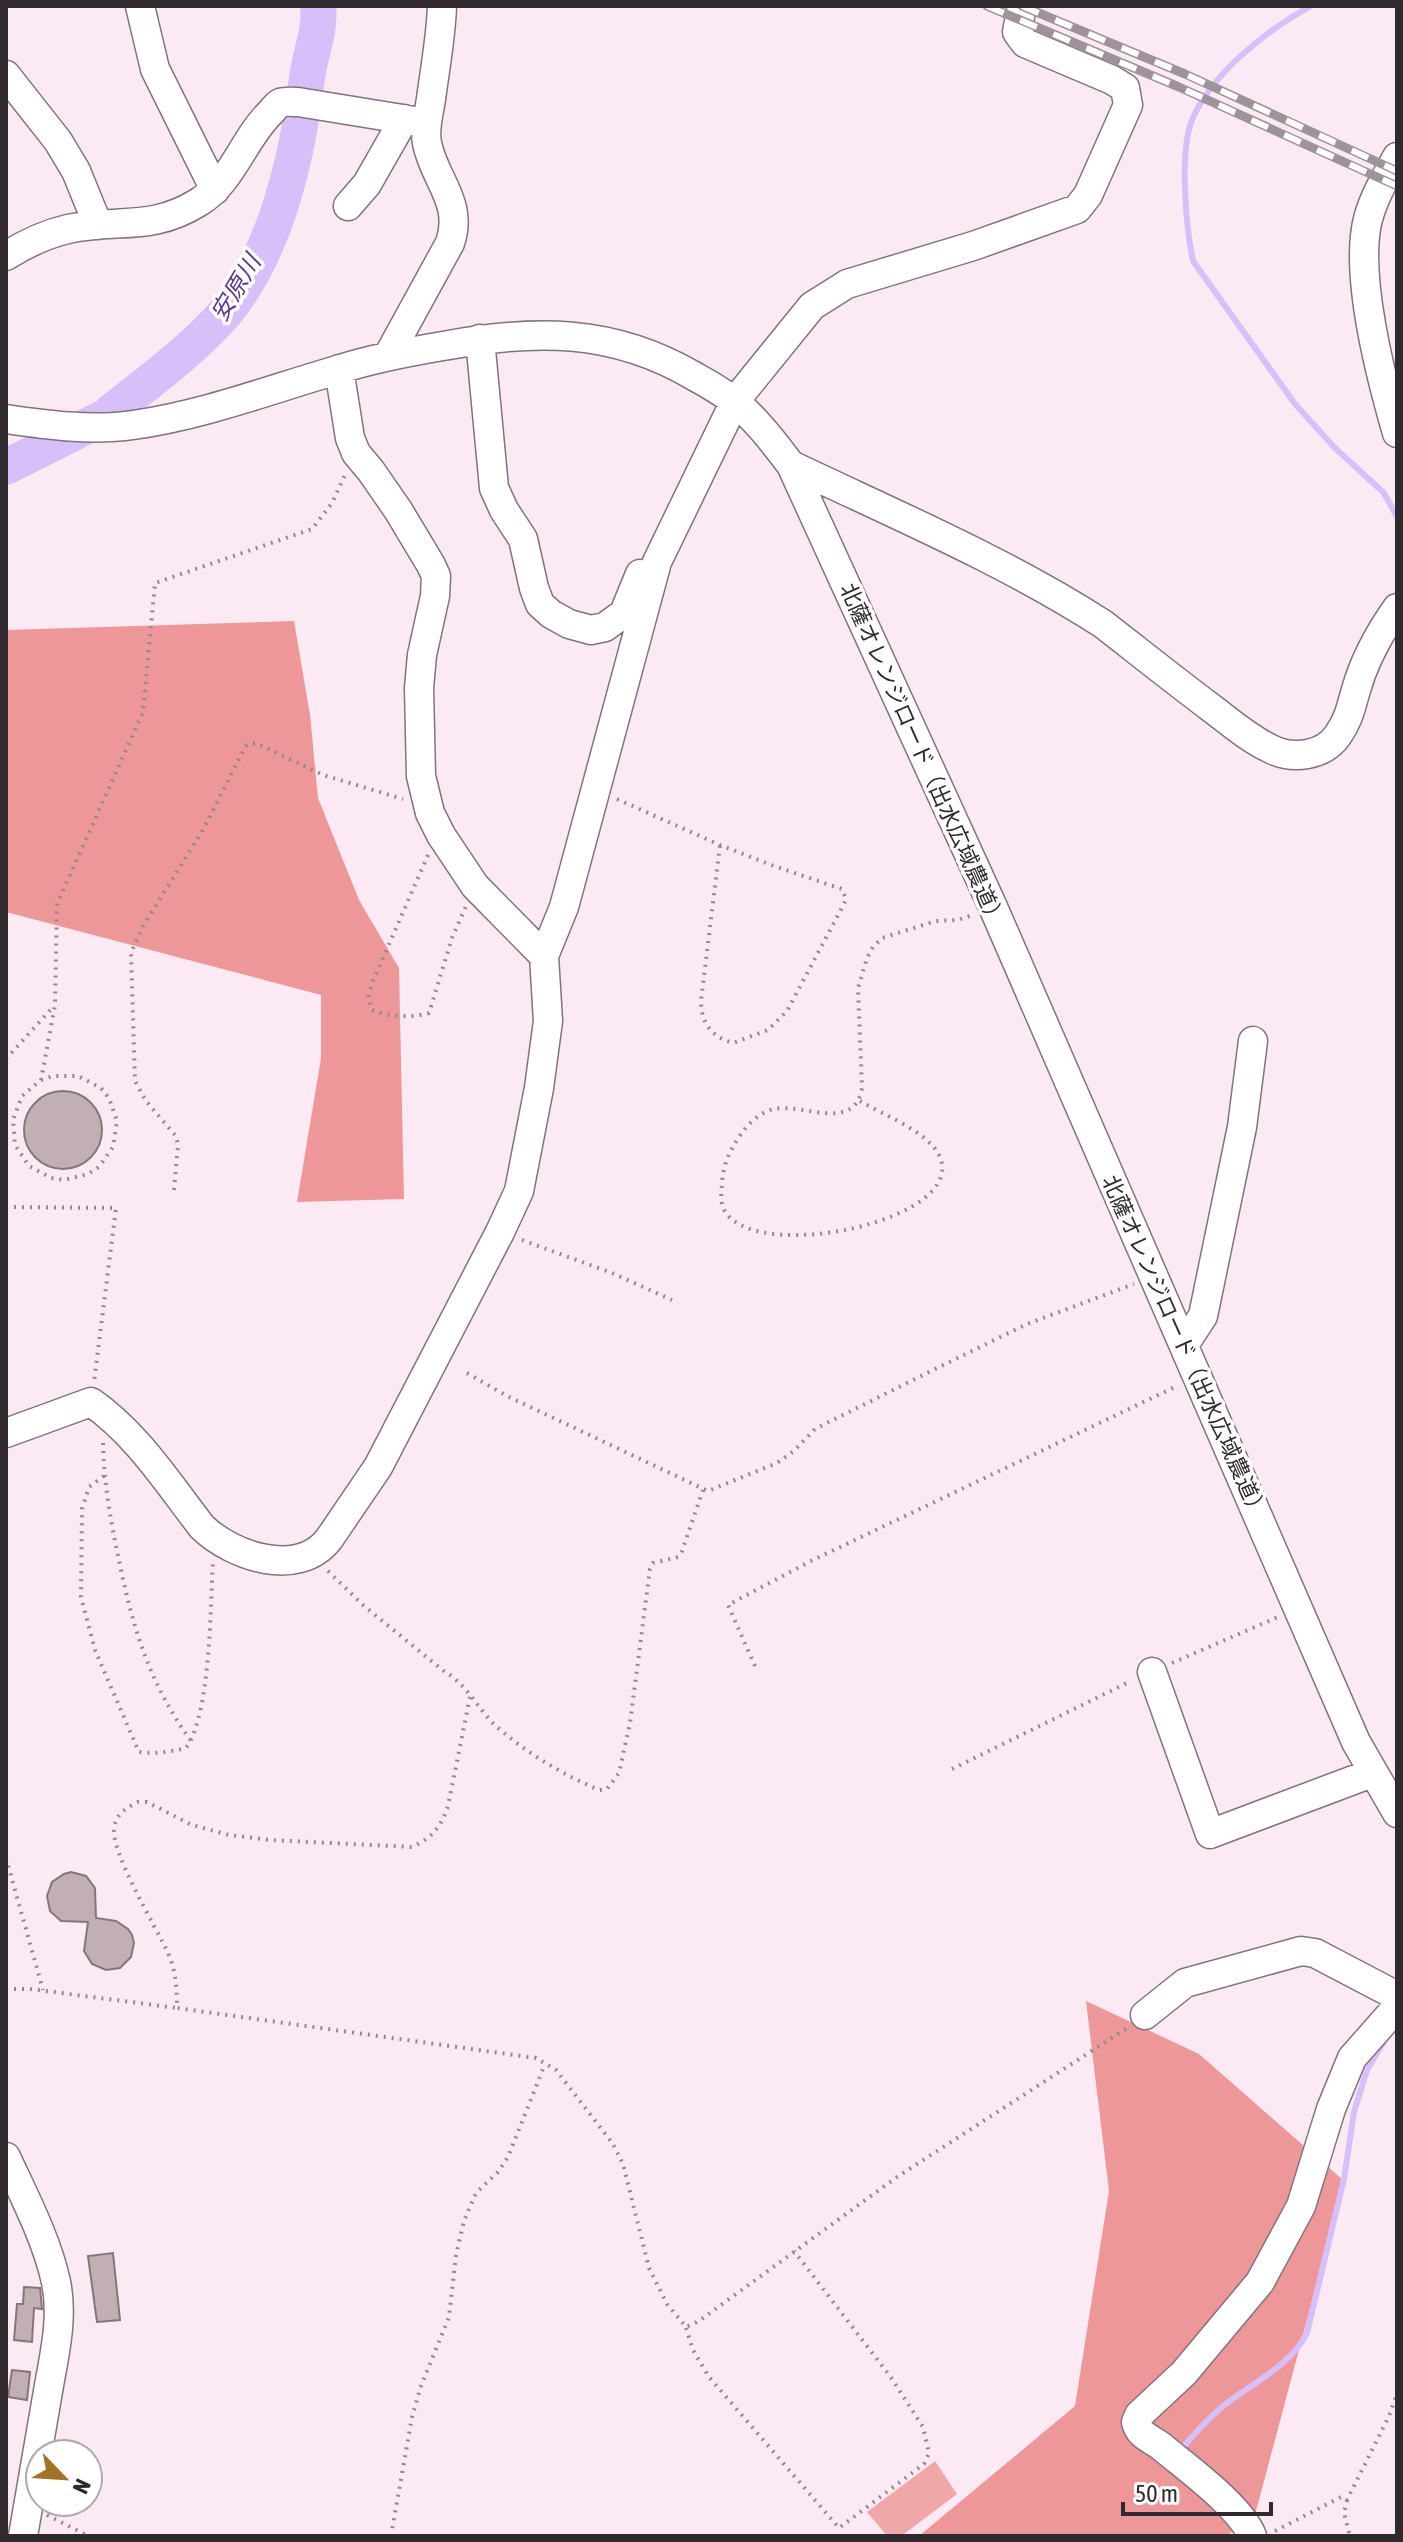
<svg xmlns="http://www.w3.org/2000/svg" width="1403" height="2542" viewBox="0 0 1403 2542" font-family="'Asap Condensed','Noto Sans JP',sans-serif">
<rect width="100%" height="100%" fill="#fbeaf4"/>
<!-- green -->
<path fill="#f0a7a8" d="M 935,2461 L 957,2494 L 904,2534 L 887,2536 L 867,2512 Z"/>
<!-- forest -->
<path fill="#ee9799" d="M 294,621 L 310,715 L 318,798 L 359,900 L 399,968 L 404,1199 L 297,1202 L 321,1058 L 321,995 L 6,912 L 6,630 Z
M 1086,2001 L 1199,2054 L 1344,2181 L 1256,2511 L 1227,2536 L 919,2536 L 1075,2406 L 1109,2191 Z"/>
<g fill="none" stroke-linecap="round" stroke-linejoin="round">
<!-- stream -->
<path stroke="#d7bffa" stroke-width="6" d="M 1311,6 C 1268,29 1211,74 1192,120 C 1179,152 1186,227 1193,261 L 1295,404 L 1335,448 L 1384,493 L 1397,517
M 1185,2445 C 1195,2434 1205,2422 1216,2412 C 1245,2386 1289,2369 1307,2333 L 1344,2179 L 1354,2112 L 1367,2070 L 1385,2040"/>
<!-- river -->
<path stroke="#d7bffa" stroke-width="36" d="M 6,467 L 113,413 L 112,411 C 145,385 180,359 210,329 C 273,268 297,161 307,78 C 310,53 321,31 318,6"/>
</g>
<!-- building -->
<path fill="#c1afb3" stroke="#867579" stroke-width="2" d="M24 1130a39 39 0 1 1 78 0a39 39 0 1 1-78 0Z
M 71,1872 L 86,1876 L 95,1888 L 96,1918 L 116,1921 L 128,1929 L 132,1935 L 134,1943 L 131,1957 L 120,1968 L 106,1970 L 92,1964 L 84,1951 L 88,1922 L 61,1921 L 50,1911 L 47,1896 L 52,1882 L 64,1874 Z
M 113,2253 L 120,2320 L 97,2322 L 88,2256 Z
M 24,2287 L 40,2288 L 41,2298 L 42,2309 L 34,2308 L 32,2342 L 14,2340 L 17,2304 L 23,2304 Z
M 12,2370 L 30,2372 L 27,2400 L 8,2397 Z"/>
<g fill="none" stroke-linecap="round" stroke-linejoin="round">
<!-- minor casing -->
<g stroke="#82737c" stroke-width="31">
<path id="minor" d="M 140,6 L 155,69 L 215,190
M 6,75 L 58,141 L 76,171 L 98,225
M 1397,157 C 1386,177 1374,196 1368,219 C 1354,273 1381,378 1397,433
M 348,206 L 367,184 L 404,119
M 6,256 C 25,244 46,234 68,229 C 118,218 151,232 199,202 C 233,181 243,139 271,112 C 274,109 276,105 280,103 C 284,101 294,102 298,102 L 427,123
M 480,339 L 494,488 L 504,510 L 523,539 L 534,588 L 540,604 L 551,614 L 569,624 L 591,630 L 605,627 L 624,613 L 640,574
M 388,356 L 450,243 C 464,202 434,180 427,143 C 424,129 429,113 431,99 C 435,68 441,37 442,6
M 339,369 L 350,438 L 356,453 L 371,471 L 398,510 L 431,565 L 436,576 L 435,596 L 422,655 L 419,688 L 421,776 L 430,813 L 441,835 L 475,886 L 544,956
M 6,419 C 47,425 91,431 133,425 C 203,415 269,390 337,370 C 371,359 407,352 443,346 C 534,329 612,328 694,376 C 708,384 723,392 735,402 C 757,420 774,443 791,465 L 993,907 L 1356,1742 L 1397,1813
M 791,465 C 896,515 1005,561 1103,624 C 1139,652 1174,680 1210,707 C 1230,722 1249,739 1271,749 C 1293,760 1324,756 1338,735 C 1350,717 1350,709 1356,690 C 1364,661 1380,632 1397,608
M 1184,1345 L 1203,1316 L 1242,1127 L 1253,1041
M 6,1433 L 91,1402 C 137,1434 168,1483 202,1527 C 232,1556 298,1579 329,1539 L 378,1467 L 500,1232 L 519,1191 L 539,1088 L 548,1021 L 544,956 L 564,907 L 657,562 L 735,401 L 812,306 L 847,284 L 973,246 L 1077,209 L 1088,195 L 1128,105 L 1125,88 L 1112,80 L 1025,43 L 1017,32 L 1022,6
M 1152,1672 L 1210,1834 L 1372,1773
M 1145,2015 L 1185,1983 L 1301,1951 L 1315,1953 L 1397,1996
M 6,2157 C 24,2196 47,2240 56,2282 C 64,2320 53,2360 47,2397 C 39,2443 31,2490 23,2536
M 1252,2536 C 1241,2507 1187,2468 1162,2447 C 1152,2439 1139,2436 1136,2422 L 1139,2415 L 1184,2373 L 1260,2282 L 1301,2206 L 1331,2109 L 1352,2058 L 1397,2007"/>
</g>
<!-- path -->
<path stroke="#93878e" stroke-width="4" stroke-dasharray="2 6" stroke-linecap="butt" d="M 617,799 L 720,845 L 774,866 L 842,889 L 846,899 L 844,904 L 787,1011 L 768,1030 L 733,1043 C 711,1037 701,1022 701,1001 L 720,845
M 428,855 L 373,981 L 368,997 L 372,1010 C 390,1017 411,1018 429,1013 L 452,938 L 466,906
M 6,1059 L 53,1007
M 41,1080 L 53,1076 L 78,1076 L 101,1088 L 109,1098 L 117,1121 L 113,1147 L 99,1167 L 88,1174 L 64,1180 L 51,1178 L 29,1166 L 15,1145 L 13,1120 L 22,1096 L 41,1080 L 55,1005 L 57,904 L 143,712 L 155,583 L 312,529 L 332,503 L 345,475
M 860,1101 C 882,1114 928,1132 939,1155 C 971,1219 762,1264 726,1213 C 720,1205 721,1193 722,1184 C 723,1164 730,1150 741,1134 C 749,1123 760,1112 774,1109 C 805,1103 854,1133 862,1088 L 858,988 L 867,958 L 873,947 L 882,938 L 936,921 L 958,920 L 972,915
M 174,1190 L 178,1145 L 176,1136 L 146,1101 L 135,1081 L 131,953 L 143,926 L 203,830 L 244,749 L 247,745 L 256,743 L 323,775 L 403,799
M 6,1207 L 116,1208 L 94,1382
M 522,1240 L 612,1273 L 672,1300
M 467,1373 L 507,1396 L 708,1491 L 777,1463 L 794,1451 L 815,1429 L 925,1374 L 1027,1324 L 1134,1284
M 103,1443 C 104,1484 111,1524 120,1565 C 134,1632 150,1684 191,1741
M 104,1476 L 89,1487 L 82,1509 L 81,1597 L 95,1650 L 139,1752 C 155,1754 170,1752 186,1748 C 211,1713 210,1608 213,1562
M 328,1571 L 364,1606 L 445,1672 C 467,1684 478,1710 497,1727 C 528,1754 562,1774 599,1790 L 607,1789 L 619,1773 L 630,1723 L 650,1569 L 653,1563 L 678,1557 L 682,1551 L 703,1490
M 1172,1663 L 1278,1617
M 755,1666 L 728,1605 L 811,1561 L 1177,1386
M 470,1697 L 448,1806 C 441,1827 432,1838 412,1847 L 270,1840 L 229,1835 L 192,1825 L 147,1802 L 138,1802 C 126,1808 116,1814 114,1828 C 111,1853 156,1927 168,1953 C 176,1971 177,1989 177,2008 L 536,2058 L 556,2070 L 613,2144 L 623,2164 L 649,2268 L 667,2304 L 686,2327 L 699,2321 L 897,2177 L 1127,2028
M 952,1769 L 1131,1681
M 6,1858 L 43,1990
M 6,1989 L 30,1989 L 177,2008
M 686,2328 L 693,2350 L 709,2377 L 839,2528 L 924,2464 L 929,2453 L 923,2427 L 890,2376 L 794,2251
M 1347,2500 L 1344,2513 L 1350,2536
M 47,2515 L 88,2536
M 1275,2531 L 1341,2497 L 1347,2500 L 1389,2416 L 1397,2394
M 391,2536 L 412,2417 L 421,2386 L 449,2317 L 456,2255 L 464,2221 L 476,2193 L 498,2172 L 508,2157 L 545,2064"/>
<!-- minor -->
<use href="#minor" stroke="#fff" stroke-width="28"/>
<!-- rail casing -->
<g stroke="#9f939a" stroke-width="9">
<path id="rail" d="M 987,6 L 1179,87 L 1397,186
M 1022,6 L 1185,74 L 1397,171"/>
</g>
<!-- rail -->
<use href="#rail" stroke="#fff" stroke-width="6" stroke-dasharray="18" stroke-linecap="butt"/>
</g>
<g text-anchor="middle" stroke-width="7" stroke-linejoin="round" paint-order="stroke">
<!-- street labels -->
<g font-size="22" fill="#302a2e" stroke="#fff">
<text transform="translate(923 755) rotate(66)" y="8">北薩オレンジロード（出水広域農道）</text>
<text transform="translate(1185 1347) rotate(66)" y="8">北薩オレンジロード（出水広域農道）</text>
</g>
<!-- water labels -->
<g font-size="24" font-style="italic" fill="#5f378a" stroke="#fff">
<text transform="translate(236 288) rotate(-59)" y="8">安原川</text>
</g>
</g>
<!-- border -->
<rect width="1403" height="2542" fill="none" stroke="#302a2e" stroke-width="16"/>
<!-- north arrow -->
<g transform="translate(64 2478) rotate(115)"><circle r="38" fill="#ffffff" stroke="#acaaab" stroke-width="2"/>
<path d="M0-6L14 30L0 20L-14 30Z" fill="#a27327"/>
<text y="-12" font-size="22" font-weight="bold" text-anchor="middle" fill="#302a2e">N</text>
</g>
<!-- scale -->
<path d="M1123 2502v12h148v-12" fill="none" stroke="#302a2e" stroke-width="4"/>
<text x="1135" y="2502" font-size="24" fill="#302a2e" stroke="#ffffff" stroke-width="6" paint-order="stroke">50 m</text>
</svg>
